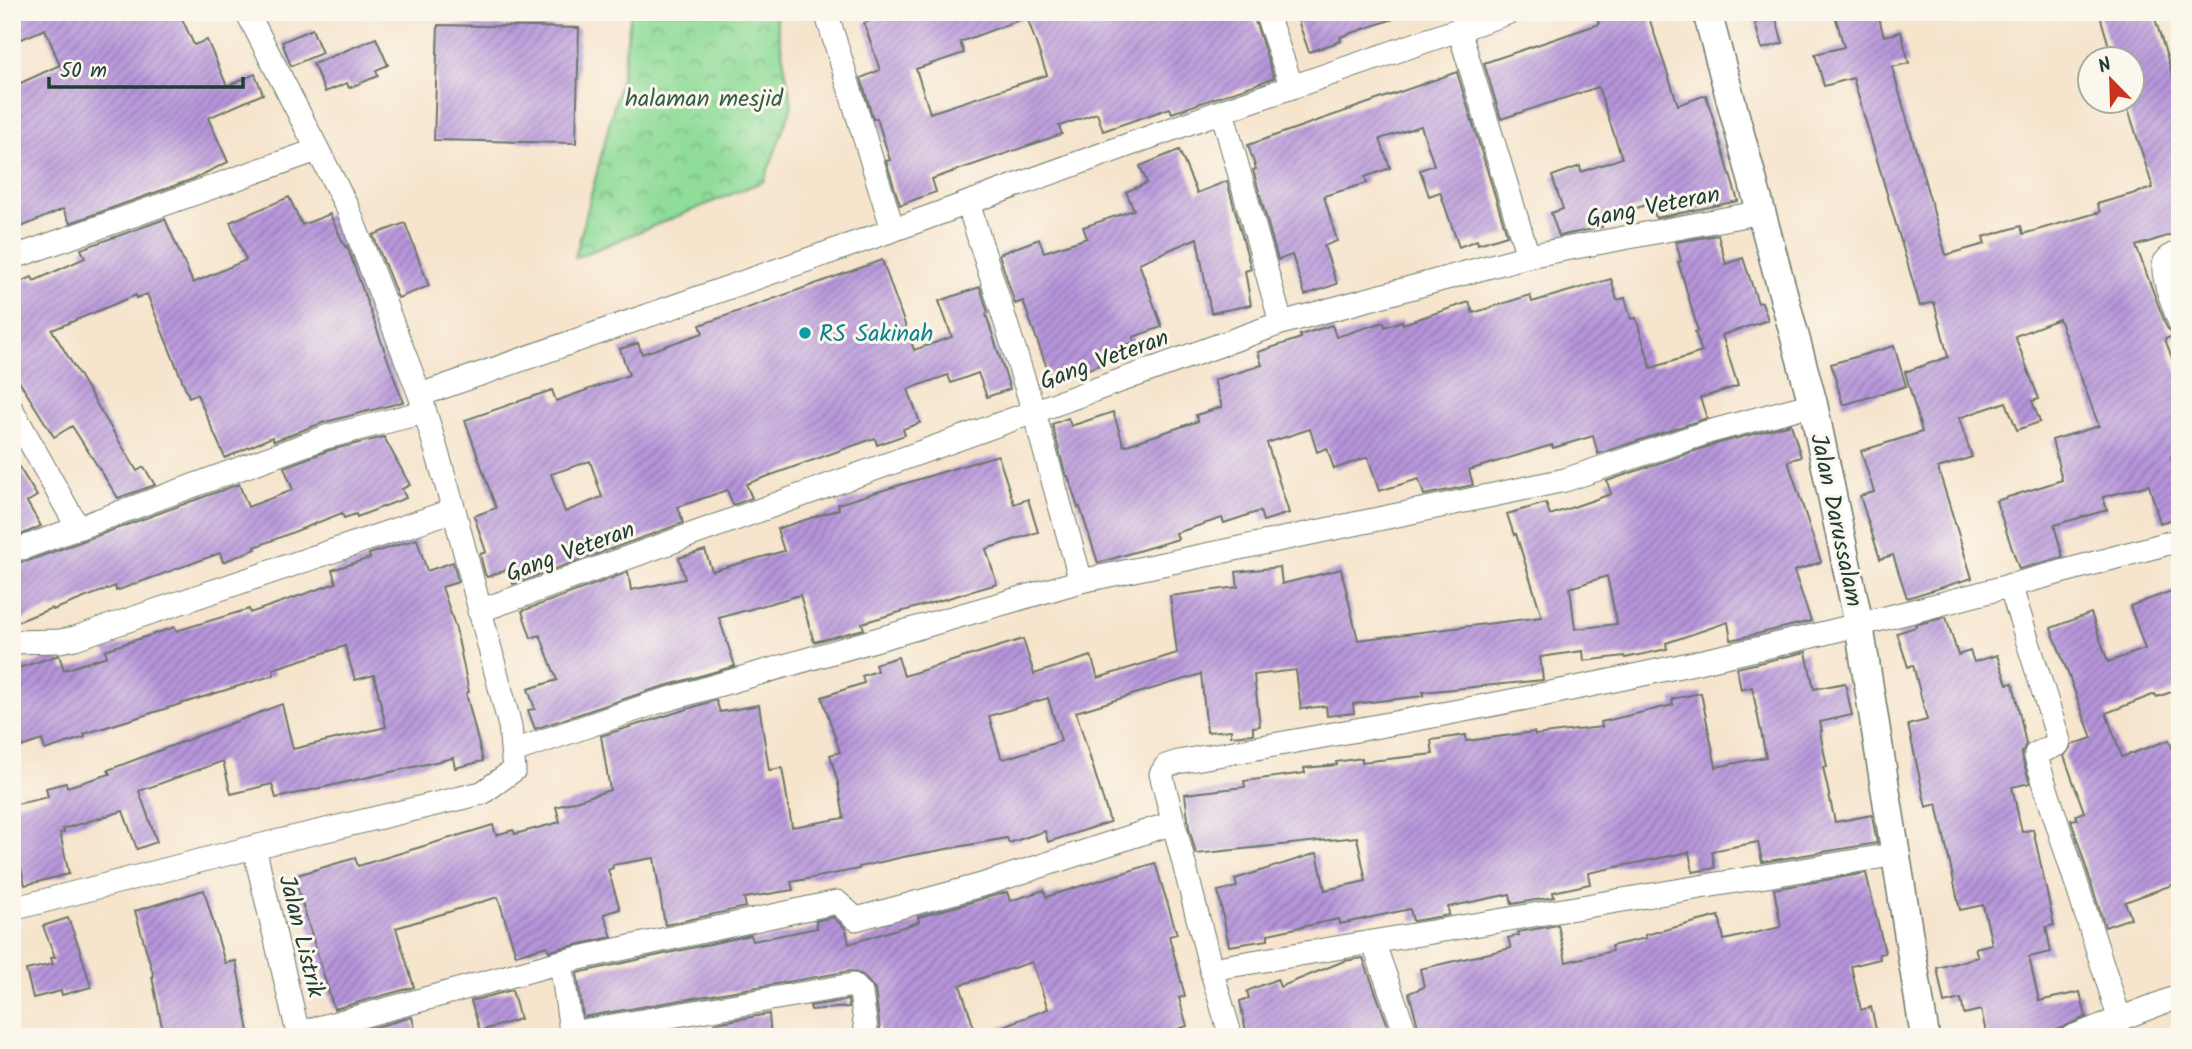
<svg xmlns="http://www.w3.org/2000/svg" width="2192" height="1049" viewBox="0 0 2192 1049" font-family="Kalam,sans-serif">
<defs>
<pattern id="park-crowns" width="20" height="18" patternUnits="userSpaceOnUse" patternTransform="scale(1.75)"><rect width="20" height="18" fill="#90dc99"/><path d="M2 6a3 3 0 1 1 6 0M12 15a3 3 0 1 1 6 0" fill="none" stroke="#75b47e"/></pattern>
<pattern id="building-hatch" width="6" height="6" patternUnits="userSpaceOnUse" patternTransform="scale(1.75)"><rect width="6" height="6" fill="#b694da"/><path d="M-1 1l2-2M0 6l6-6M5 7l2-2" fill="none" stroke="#937ab2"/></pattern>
</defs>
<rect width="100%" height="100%" fill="#fbf7ec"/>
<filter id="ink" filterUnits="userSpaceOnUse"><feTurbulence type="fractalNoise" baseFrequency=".0143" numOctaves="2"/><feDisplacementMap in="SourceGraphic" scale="14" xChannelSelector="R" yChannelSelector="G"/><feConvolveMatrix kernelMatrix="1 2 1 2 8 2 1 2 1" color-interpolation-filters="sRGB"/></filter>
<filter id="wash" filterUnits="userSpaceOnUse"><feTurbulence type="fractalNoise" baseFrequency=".00686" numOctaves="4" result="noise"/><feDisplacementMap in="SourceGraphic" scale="28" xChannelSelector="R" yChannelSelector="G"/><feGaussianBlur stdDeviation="1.57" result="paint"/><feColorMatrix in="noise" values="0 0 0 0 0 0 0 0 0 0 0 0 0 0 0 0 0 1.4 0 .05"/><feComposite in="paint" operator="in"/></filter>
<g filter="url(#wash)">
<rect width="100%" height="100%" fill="#f6e4cc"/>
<!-- park -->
<path fill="url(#park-crowns)" stroke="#588c66" stroke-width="2" d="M 631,12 L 775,12 L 792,106 L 764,181 L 575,258 L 622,74 Z"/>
<g id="blocks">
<!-- building -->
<path fill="url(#building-hatch)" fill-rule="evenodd" d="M 31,12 L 179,12 L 194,45 L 207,40 L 227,86 L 255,74 L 263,94 L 208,118 L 228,162 L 193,179 L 70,223 L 63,209 L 12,231 L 12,87 L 60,65 L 45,29 L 12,43 L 12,20 Z
M 894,12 L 901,12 L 904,20 L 928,12 L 1252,12 L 1274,78 L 1172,113 L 1170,108 L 1103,131 L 1097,113 L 1059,126 L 1062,134 L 932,179 L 936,192 L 900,205 L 886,161 L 890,160 L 877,118 L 873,119 L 861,78 L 880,70 L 864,23 ZM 1027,17 L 1047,75 L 930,113 L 916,69 L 964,53 L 960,42 Z
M 1295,12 L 1401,12 L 1402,16 L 1340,37 L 1341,41 L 1309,52 Z
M 1595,12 L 1647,12 L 1678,105 L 1706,95 L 1738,201 L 1656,218 L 1651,203 L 1600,221 L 1602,227 L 1559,236 L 1551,213 L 1563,209 L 1552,176 L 1580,166 L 1581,172 L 1622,158 L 1598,87 L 1501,119 L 1484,63 L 1599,24 Z
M 1752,12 L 1774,12 L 1783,43 L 1762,49 Z
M 1834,12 L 1877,12 L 1884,36 L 1901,32 L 1909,63 L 1892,67 L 1946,255 L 1985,244 L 1983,237 L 2021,226 L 2023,234 L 2100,212 L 2097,204 L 2153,188 L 2126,102 L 2132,102 L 2132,60 L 2113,60 L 2099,12 L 2153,12 L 2180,99 L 2180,232 L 2136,246 L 2167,328 L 2175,335 L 2165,339 L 2180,379 L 2180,455 L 2171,457 L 2180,491 L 2180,517 L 2160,523 L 2149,485 L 2103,497 L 2107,510 L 2054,525 L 2063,557 L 2019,569 L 1996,501 L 2062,480 L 2052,440 L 2099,426 L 2059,319 L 2015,336 L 2039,399 L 2032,401 L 2040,422 L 2017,430 L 2006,402 L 1959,418 L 1972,457 L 1938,468 L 1972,578 L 1907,598 L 1893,555 L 1880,559 L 1860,496 L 1874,492 L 1861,451 L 1922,432 L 1905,372 L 1948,357 L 1934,302 L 1920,306 L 1853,78 L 1824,86 L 1815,54 L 1844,47 Z
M 438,25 L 579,28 L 576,143 L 434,140 Z
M 312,29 L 322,53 L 291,66 L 282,42 Z
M 376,38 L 388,65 L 376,70 L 378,76 L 349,88 L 347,83 L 325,92 L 313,64 Z
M 1457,72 L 1507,235 L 1478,244 L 1477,240 L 1459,247 L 1440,192 L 1429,196 L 1420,170 L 1434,165 L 1421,126 L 1380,139 L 1390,168 L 1365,177 L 1367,183 L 1324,196 L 1337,241 L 1324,246 L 1337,284 L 1305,295 L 1292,255 L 1278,260 L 1253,170 L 1256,169 L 1248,145 Z
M 1179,150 L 1197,193 L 1227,181 L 1251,269 L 1245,271 L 1251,305 L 1211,313 L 1197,238 L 1139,263 L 1162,327 L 1133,337 L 1135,342 L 1097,355 L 1100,365 L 1052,382 L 1023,301 L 1015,304 L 999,254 L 1039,239 L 1044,252 L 1087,238 L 1083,227 L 1134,210 L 1126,192 L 1147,183 L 1140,166 Z
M 289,197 L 302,225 L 330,214 L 345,247 L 347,246 L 403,402 L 322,423 L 274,441 L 272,437 L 225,458 L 197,394 L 189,397 L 147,294 L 137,298 L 136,295 L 52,330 L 137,471 L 144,467 L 155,485 L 118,498 L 72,426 L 54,437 L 12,370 L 12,286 L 32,277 L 34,281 L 85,258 L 81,249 L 165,219 L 193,283 L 246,260 L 230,222 Z
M 405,223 L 429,286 L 398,298 L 373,235 Z
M 1718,235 L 1726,264 L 1743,258 L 1758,303 L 1762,302 L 1768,320 L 1722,335 L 1738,386 L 1700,398 L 1707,418 L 1598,454 L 1593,436 L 1553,448 L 1552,445 L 1469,470 L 1473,485 L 1424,495 L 1419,479 L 1379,491 L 1368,457 L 1334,469 L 1327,448 L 1317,452 L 1310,429 L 1267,443 L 1289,513 L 1263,521 L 1260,511 L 1224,523 L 1222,518 L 1176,533 L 1178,539 L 1098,563 L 1080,507 L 1078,508 L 1068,476 L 1066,476 L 1052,424 L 1068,418 L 1071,426 L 1113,412 L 1124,446 L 1198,421 L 1196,415 L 1222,407 L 1214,380 L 1262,365 L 1258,352 L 1301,338 L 1300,335 L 1332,325 L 1336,337 L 1384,322 L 1385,327 L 1402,321 L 1403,324 L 1469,302 L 1473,313 L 1530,295 L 1532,302 L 1611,279 L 1617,300 L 1625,298 L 1631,319 L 1636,318 L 1651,368 L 1702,352 L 1695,332 L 1698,331 L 1683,278 L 1678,262 L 1681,261 L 1676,242 Z
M 882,260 L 914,350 L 952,337 L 939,301 L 980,287 L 988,313 L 986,314 L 1010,389 L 987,397 L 978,373 L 951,383 L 948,375 L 908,389 L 920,423 L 903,429 L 905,435 L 877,445 L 875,438 L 746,484 L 752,498 L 733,505 L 727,490 L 678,507 L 683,523 L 513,584 L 508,569 L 487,577 L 485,574 L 480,554 L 486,552 L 474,516 L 496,508 L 465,420 L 552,390 L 556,401 L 629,375 L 620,349 L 638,343 L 642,354 L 703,333 L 700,325 ZM 590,461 L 602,497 L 565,512 L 551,474 Z
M 1894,346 L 1906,386 L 1843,405 L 1831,364 Z
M 1791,424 L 1801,457 L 1788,461 L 1821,562 L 1794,571 L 1811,621 L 1731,640 L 1728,622 L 1666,643 L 1667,649 L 1625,658 L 1624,656 L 1584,661 L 1583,651 L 1540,657 L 1543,680 L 1423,692 L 1423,696 L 1353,704 L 1354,713 L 1327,716 L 1326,706 L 1301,709 L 1296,670 L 1254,675 L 1260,726 L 1253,727 L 1253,734 L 1231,736 L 1231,730 L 1207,732 L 1201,674 L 1076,712 L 1110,822 L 1048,842 L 1045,831 L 1009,843 L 1007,838 L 903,857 L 859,867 L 859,869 L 791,882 L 793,890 L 744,898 L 746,907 L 665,925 L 654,858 L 612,865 L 613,868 L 608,870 L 620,909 L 604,914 L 612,937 L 549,951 L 547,946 L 516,955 L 498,897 L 396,928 L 414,987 L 334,1009 L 294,876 L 355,858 L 358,866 L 493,825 L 496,835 L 513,830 L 515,834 L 560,822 L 556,807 L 610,790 L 601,736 L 716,700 L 720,712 L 759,705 L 769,770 L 782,768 L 792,827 L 844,818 L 838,783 L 830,755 L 840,752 L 822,697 L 864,683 L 862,676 L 877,671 L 875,664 L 898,657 L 904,676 L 1023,639 L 1034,674 L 1091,656 L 1098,678 L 1177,653 L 1170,596 L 1238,587 L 1236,572 L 1280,567 L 1282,584 L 1341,569 L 1358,640 L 1542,617 L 1516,534 L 1514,535 L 1507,514 L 1546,503 L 1550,515 L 1611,494 L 1607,481 L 1712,445 ZM 1607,576 L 1617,624 L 1575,629 L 1570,588 ZM 1048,698 L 1061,741 L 1004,759 L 1001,757 L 989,716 Z
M 384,437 L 410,485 L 402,489 L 406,498 L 357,517 L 356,514 L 344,518 L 342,513 L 255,547 L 256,549 L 223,562 L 220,553 L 116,591 L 115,586 L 53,610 L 52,608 L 12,624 L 12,556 L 20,562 L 28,561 L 239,484 L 248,507 L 293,490 L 284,467 L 330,450 Z
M 998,455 L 1014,504 L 1028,499 L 1038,532 L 986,549 L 997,584 L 862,623 L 864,629 L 814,642 L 800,595 L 719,618 L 735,666 L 651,690 L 535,729 L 528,710 L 535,709 L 528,689 L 557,680 L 540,635 L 531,638 L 522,611 L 628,572 L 631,590 L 685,579 L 679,558 L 705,550 L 712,571 L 784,551 L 777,529 L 839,509 L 838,504 Z
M 12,456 L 37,496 L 27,502 L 41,526 L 12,539 Z
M 417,539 L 427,571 L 453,562 L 458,582 L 442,587 L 456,629 L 469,692 L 466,693 L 483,761 L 455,768 L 453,758 L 276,798 L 272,784 L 231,794 L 223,761 L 139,791 L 157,842 L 137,849 L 123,811 L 63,829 L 64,832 L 60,833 L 69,874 L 25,885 L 20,864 L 12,866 L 12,805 L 48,797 L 46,788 L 66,783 L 67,787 L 110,774 L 108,770 L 282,704 L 293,749 L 386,727 L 374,675 L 355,680 L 345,646 L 273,669 L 274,675 L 84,734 L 85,737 L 45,750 L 42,740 L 12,750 L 12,670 L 59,655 L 64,670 L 107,656 L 105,650 L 175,627 L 176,631 L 249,609 L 250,613 L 336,583 L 332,570 L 370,558 L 369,554 Z
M 2180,588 L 2180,689 L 2157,697 L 2155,694 L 2106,713 L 2122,757 L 2169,740 L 2180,769 L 2180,882 L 2125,902 L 2131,918 L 2105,927 L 2071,820 L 2077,819 L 2076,815 L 2084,812 L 2064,756 L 2072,745 L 2092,738 L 2051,628 L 2091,613 L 2108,662 L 2145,649 L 2130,606 Z
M 1946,617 L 1958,655 L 1970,651 L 1974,662 L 1997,655 L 2007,684 L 2013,683 L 2026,744 L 2022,753 L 2023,761 L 2030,783 L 2012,787 L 2022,832 L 2033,829 L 2054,925 L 2046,927 L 2051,952 L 2029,957 L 2039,1001 L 2080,992 L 2086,1017 L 2062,1028 L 2027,1037 L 1987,1037 L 1981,1010 L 1964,1014 L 1961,999 L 1944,1003 L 1937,968 L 1978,957 L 1975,948 L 1992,944 L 1983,905 L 1960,910 L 1937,804 L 1926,807 L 1908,725 L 1927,720 L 1913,665 L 1908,667 L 1897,633 L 1916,627 L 1915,625 Z
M 1806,652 L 1814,689 L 1845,683 L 1852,715 L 1820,722 L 1822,731 L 1820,732 L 1827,767 L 1823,767 L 1835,822 L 1872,815 L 1877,843 L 1762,862 L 1758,842 L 1712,851 L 1715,868 L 1693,872 L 1689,852 L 1588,873 L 1590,884 L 1553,892 L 1554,897 L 1512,904 L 1510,894 L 1448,907 L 1449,915 L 1413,921 L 1410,909 L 1340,924 L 1339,919 L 1268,934 L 1268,940 L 1229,946 L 1218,891 L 1237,887 L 1235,879 L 1317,853 L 1325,890 L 1366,881 L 1357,837 L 1196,854 L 1189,828 L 1185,794 L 1245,787 L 1244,781 L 1305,773 L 1304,768 L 1337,765 L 1336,762 L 1362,758 L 1362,762 L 1433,754 L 1431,740 L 1466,735 L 1466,741 L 1534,732 L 1535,735 L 1602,727 L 1601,722 L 1673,705 L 1672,699 L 1701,693 L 1716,767 L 1766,757 L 1752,687 L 1741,690 L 1737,668 Z
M 1155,863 L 1177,934 L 1169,936 L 1185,996 L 1179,998 L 1187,1026 L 1152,1037 L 980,1037 L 980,1035 L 1048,1009 L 1032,962 L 960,985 L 977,1037 L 881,1037 L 875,990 L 863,975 L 851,971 L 583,1017 L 577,973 L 751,935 L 753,941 L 817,928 L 816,921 L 833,917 L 846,929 L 849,944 L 919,922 L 918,917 L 1007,892 L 1010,901 L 1044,890 L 1046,897 Z
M 1866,873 L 1885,953 L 1879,954 L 1880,959 L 1851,966 L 1861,1010 L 1871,1007 L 1876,1029 L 1842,1037 L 1421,1037 L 1409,993 L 1424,987 L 1420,969 L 1511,948 L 1508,938 L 1519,935 L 1518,932 L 1558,925 L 1566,962 L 1612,951 L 1611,946 L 1646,938 L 1645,935 L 1719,916 L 1724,940 L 1781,927 L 1774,889 Z
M 204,890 L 225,963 L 236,961 L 250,1037 L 164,1037 L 152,977 L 154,977 L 135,911 Z
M 68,918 L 80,950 L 91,987 L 62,995 L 61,991 L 33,998 L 26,970 L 53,964 L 51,958 L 55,957 L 43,926 Z
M 1363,958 L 1392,1037 L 1247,1037 L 1240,1001 L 1249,998 L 1247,991 L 1277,979 L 1280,987 L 1344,961 Z
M 512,990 L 520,1019 L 480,1031 L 471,1001 Z
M 848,1000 L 849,1007 L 811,1010 L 810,1006 Z
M 769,1014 L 771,1037 L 718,1037 L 715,1023 Z
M 412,1017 L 417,1037 L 343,1036 Z
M 666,1031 L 667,1037 L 633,1037 Z"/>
</g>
</g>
<g filter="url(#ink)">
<use href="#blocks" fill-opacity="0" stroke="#6a7769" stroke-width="2"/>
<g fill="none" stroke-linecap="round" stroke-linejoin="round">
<!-- minor casing -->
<g stroke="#6a7769" stroke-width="25">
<path id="minor" d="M 826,12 L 893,230
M 1266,12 L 1292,87
M 1459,30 L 1528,256
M 1222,111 L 1281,323
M 968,203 L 1034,412 L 1081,581
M 2180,253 C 2175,254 2168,257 2165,262 C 2159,272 2176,311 2180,323
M 12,258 L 317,150
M 420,395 L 893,230 L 1222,111 L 1510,12
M 12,410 L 78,528
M 23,548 L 326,437 L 424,412
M 2010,585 L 2059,741 L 2058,744 L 2036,754 L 2036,757 L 2120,1020
M 479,611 L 1281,323 L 1528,256 L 1762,212
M 12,642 L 60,641 L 75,638 L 454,510
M 514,751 L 655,703 L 1081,581 L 1565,480 L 1708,432 L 1813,404
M 254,847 L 299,1037
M 12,909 L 254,847 L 482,793 L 514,770 L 510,726 L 454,510 L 420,395 L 348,209 L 247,12
M 1373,942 L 1407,1037
M 561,962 L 837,902 L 856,919 L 985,884 L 1173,823
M 1211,969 L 1897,854
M 299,1033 L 561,962 L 571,1031 L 577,1032 L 853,985 L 861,993 L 867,1037
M 1231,1037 L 1211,969 L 1161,774 L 1166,766 L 1178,762 C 1364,729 1550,696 1734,654 C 1883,621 2031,580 2180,540
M 2072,1037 L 2180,996"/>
</g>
<!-- tertiary casing -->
<g stroke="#6a7769" stroke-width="31">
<path id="tertiary" d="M 1707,12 L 1813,404 L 1859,625 L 1925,1037"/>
</g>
<!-- minor -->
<use href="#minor" stroke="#fff" stroke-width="23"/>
<!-- tertiary -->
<use href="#tertiary" stroke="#fff" stroke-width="28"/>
</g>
</g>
<!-- markers -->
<circle fill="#0f9aa8" stroke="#fbf7ec" stroke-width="2.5" cx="805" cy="333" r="7"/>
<g text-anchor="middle" stroke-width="6" stroke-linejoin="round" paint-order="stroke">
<!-- park labels -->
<g font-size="24" fill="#365d48" stroke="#fbf7ec">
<text x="704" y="106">halaman mesjid</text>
</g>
<!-- street labels -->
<g font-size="24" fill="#1f3d34" stroke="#fbf7ec">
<text transform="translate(1653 206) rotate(-11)" y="8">Gang Veteran</text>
<text transform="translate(1104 359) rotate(-20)" y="8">Gang Veteran</text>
<text transform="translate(1837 520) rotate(78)" y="8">Jalan Darussalam</text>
<text transform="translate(570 551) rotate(-20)" y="8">Gang Veteran</text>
<text transform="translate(302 936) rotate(76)" y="8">Jalan Listrik</text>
</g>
<!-- culture labels -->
<g font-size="24" fill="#0d838f" stroke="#fbf7ec" text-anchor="start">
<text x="819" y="341">RS Sakinah</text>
</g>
</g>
<!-- margin -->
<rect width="2192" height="1049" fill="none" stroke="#fbf7ec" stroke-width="42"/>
<!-- north arrow -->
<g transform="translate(2111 80) rotate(337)"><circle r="33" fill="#fbf7ec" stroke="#a3ada2" stroke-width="2"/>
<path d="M0-5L12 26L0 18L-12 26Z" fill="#c8321e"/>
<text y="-10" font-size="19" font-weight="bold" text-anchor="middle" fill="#1f3d34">N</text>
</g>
<!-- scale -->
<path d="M49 77v10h194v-10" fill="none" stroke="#1f3d34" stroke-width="3.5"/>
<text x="60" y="77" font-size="21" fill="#1f3d34" stroke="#fbf7ec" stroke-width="5" paint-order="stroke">50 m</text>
</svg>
